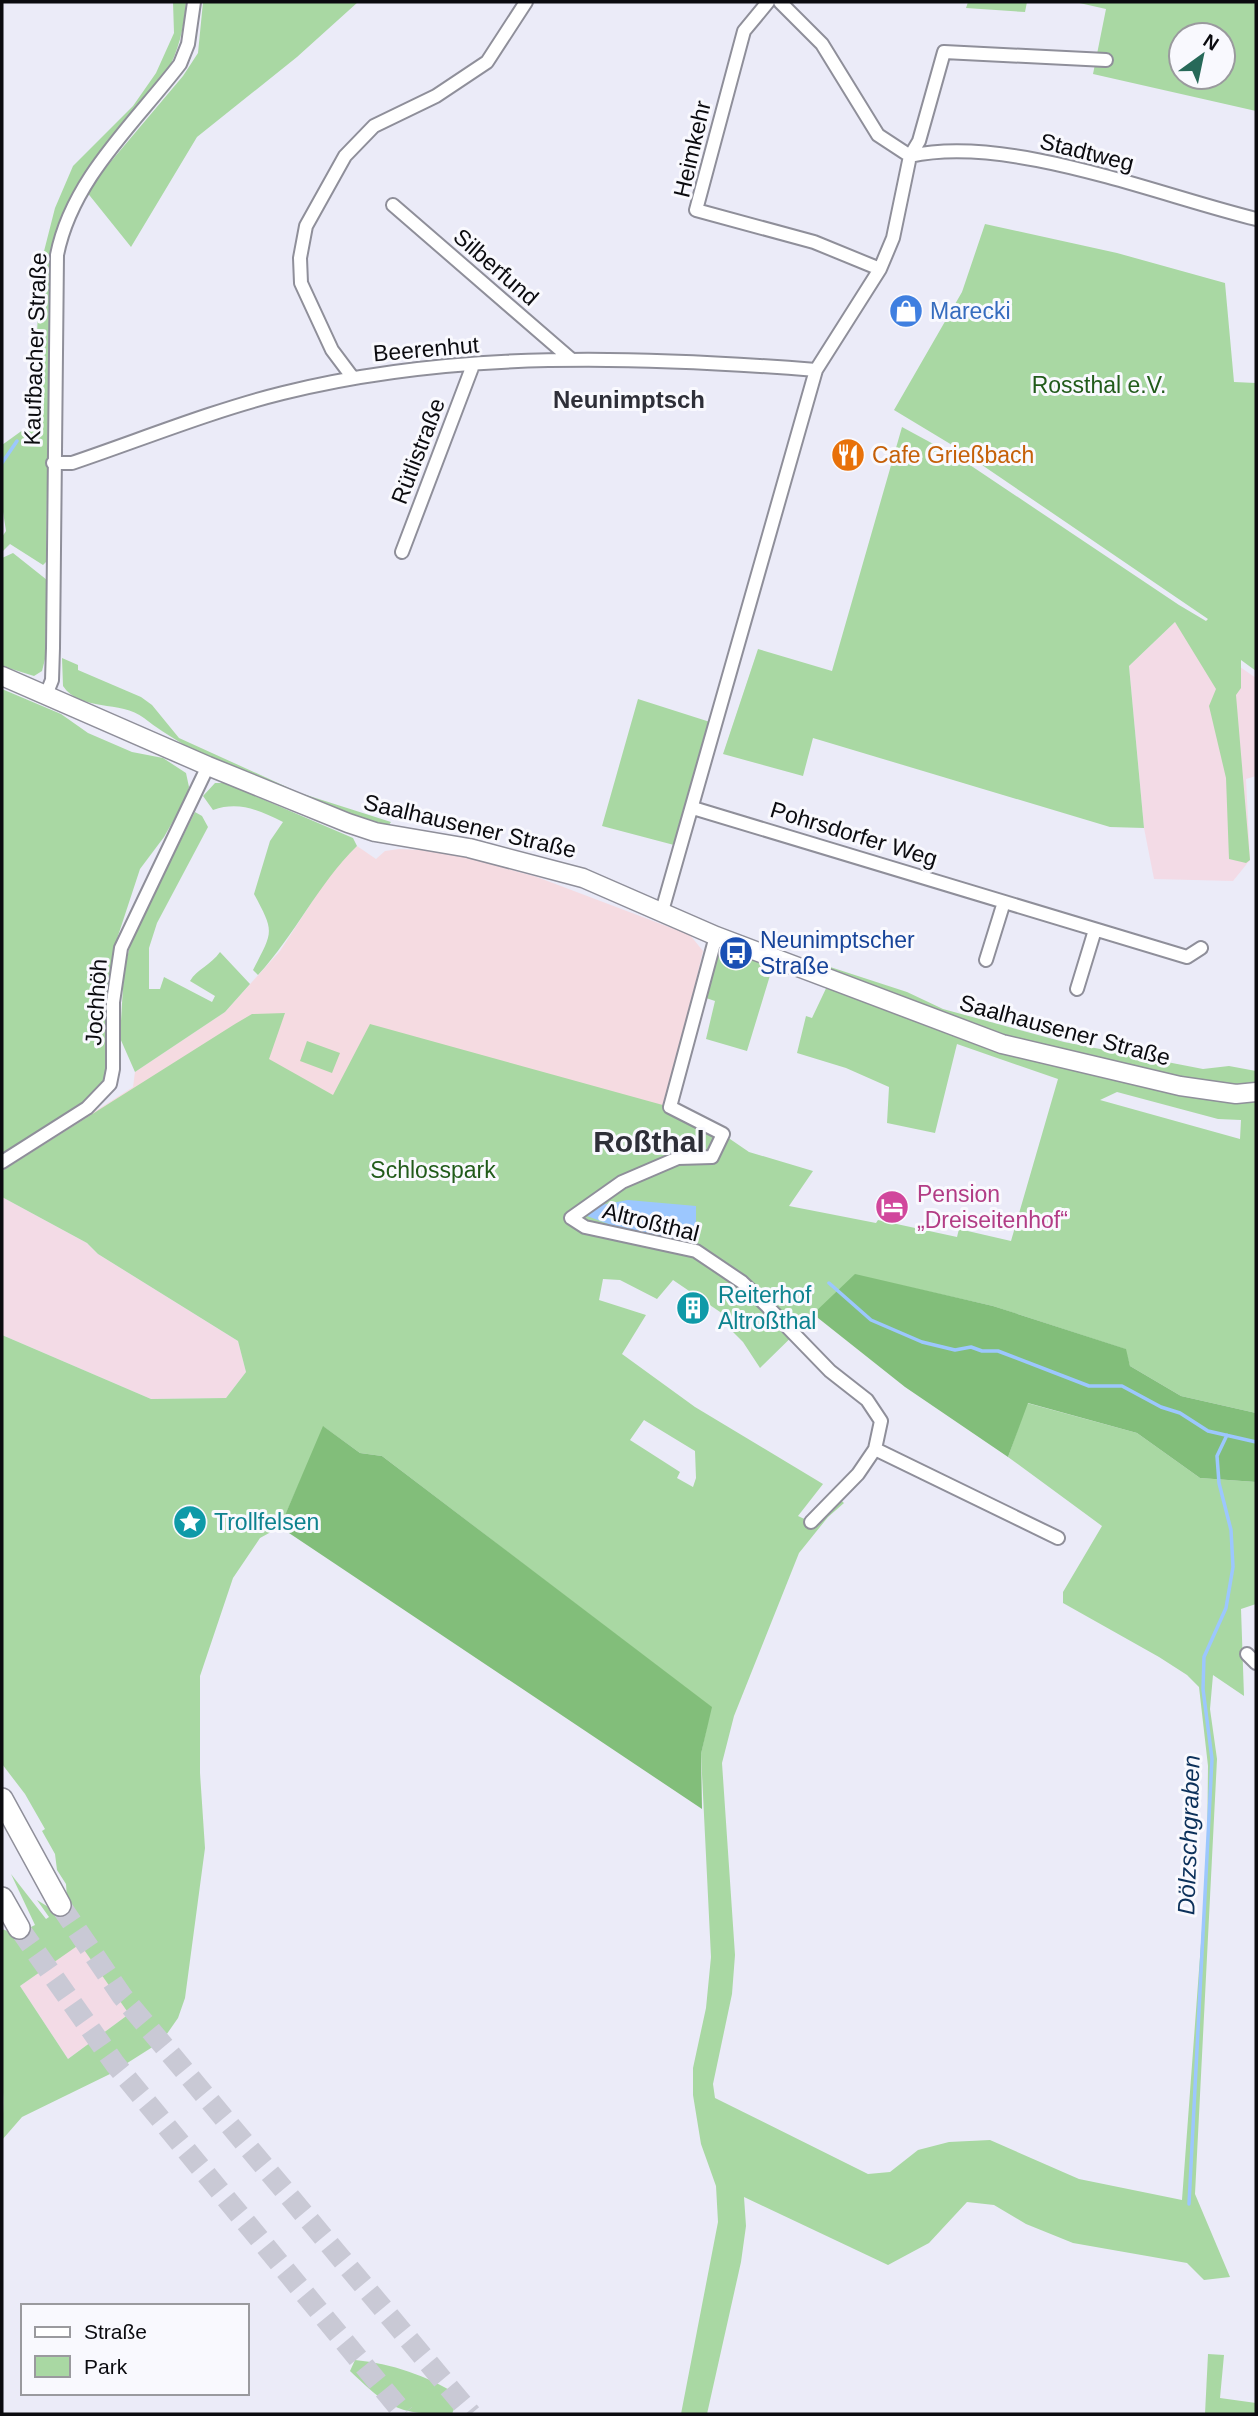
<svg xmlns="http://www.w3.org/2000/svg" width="1258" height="2416" viewBox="0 0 1258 2416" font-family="Arial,sans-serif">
<rect width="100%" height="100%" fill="#ebebf8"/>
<!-- industrial -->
<path fill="#f3dbe6" d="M 1175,622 L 1256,678 L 1256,776 L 1246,779 L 1250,860 L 1233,881 L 1154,879 L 1144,828 L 1129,666 Z
M 2,1197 L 87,1243 L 98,1254 L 238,1341 L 246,1372 L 226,1398 L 151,1399 L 2,1335 Z
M 80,1943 L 129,2014 L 68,2059 L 20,1986 Z"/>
<!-- education -->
<path fill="#f5dbe1" d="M 357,846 L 376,859 L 385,851 L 399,849 L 444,851 L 537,877 L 690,935 L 703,951 L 663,1121 L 2,1171 L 133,1087 L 135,1072 L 225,1012 L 280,951 L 334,868 Z"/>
<!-- green -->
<path fill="#a9d8a3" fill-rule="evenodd" d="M 173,2 L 186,2 C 184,28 179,50 166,74 C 116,133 64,180 50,261 L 46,562 L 43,565 L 10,544 L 2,552 L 2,537 L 6,531 L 2,505 L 2,445 L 27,427 L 34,400 L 40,267 L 55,208 L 73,166 L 133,106 L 156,73 L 174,33 Z
M 203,2 L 358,2 L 297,57 L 197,137 L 131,247 L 86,191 L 183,76 L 198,53 Z
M 968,2 L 1027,2 L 1025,12 L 966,8 Z
M 1075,2 L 1256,2 L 1256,111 L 1093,74 L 1106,9 ZM 1181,35 L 1223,35 L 1223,77 L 1181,77 Z
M 985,224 L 1117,253 L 1225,283 L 1234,382 L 1256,383 L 1256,671 L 1241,660 L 1241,688 L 1236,695 L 1250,860 L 1246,863 L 1229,859 L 1226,778 L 1209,706 L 1216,689 L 1175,622 L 1129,666 L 1144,828 L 1110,827 L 813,738 L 803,776 L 723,754 L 758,649 L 832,671 L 902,427 L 961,459 L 1179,605 L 1206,621 L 1208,619 L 957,448 L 894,410 L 962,292 Z
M 13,553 L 47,580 L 45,659 L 42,671 L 34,676 L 2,666 L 2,558 Z
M 62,658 L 78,665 L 78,670 L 141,697 L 152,705 L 179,738 L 300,793 L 391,822 L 389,825 L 375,824 C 298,793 208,768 144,718 C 121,700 80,712 63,686 Z
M 2,689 L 61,714 L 88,733 L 132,752 L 163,758 L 186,773 L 189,787 L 185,800 L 164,837 L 140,869 L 114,948 L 107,1090 L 2,1162 Z
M 638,699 L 710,722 L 674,845 L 602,826 Z
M 215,783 L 225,783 L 353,838 L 357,846 C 318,884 295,935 258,975 L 253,970 C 273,931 275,933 254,894 L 270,841 L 283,822 C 259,810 239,801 213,810 L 203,796 Z
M 195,812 L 202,816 L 208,827 L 157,923 L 149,948 L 149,989 L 160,989 L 164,977 L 212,1002 L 215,996 L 190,981 C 197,969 211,965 220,952 L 250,984 L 225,1012 L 135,1072 L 120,1038 L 124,970 L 132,938 Z
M 716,936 L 775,959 L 747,1051 L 706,1039 L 715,1001 L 700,996 Z
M 821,964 L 907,992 L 943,1009 L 1064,1042 L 1203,1069 L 1229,1066 L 1256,1071 L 1256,1413 L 1181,1396 L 1130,1366 L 1125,1349 L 993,1306 L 855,1275 L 760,1368 L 743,1342 L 724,1323 L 726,1316 L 673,1280 L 657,1299 L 620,1280 L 603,1279 L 599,1300 L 646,1315 L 622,1354 L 695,1407 L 823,1484 L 798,1516 L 811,1522 L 836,1496 L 844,1503 L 828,1517 L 799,1553 L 734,1716 L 722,1763 L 735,1955 L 732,1994 L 713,2084 L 715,2098 L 868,2174 L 890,2172 L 918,2150 L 949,2142 L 990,2140 L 1079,2179 L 1182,2200 L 1207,1862 L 1208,1766 L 1199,1687 L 1187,1675 L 1159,1657 L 1063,1603 L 1063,1592 L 1102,1526 L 1008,1457 L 1027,1403 L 1137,1433 L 1200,1478 L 1256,1482 L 1256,1604 L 1241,1609 L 1244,1696 L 1213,1675 L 1210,1709 L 1217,1759 L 1195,2194 L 1230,2277 L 1204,2280 L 1187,2263 L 1073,2243 L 1026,2224 L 994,2205 L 967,2202 L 929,2243 L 888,2265 L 744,2197 L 746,2226 L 741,2262 L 707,2414 L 681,2414 L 718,2222 L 716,2186 L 701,2144 L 693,2095 L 693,2068 L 706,2008 L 711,1957 L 701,1754 L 711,1707 L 382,1456 L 360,1453 L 324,1427 L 280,1527 L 260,1538 L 233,1578 L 200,1676 L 200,1773 L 205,1848 L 185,1998 L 178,2018 L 162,2041 L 110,2074 L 22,2117 L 2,2140 C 2,2120 5,2103 2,2084 L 2,1929 L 13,1933 L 26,1917 L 31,1927 L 35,1925 L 11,1874 L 46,1919 L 49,1917 L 37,1900 L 50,1908 L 67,1899 L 66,1884 L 57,1870 L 55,1854 L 42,1831 L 45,1829 L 25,1794 L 2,1764 L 2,1335 L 151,1399 L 226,1398 L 246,1372 L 238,1341 L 98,1254 L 87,1243 L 2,1197 L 2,1171 L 235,1024 L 252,1014 L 285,1013 L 269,1059 L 333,1095 L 370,1024 L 670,1107 L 711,1126 L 749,1152 L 813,1171 L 789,1206 L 876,1223 L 878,1220 L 957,1237 L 959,1229 L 1011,1241 L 1058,1079 L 957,1044 L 935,1133 L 887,1123 L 889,1087 L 846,1068 L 797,1053 L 806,1016 L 812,1018 L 830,980 ZM 1117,1092 L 1218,1119 L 1241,1120 L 1240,1139 L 1100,1100 ZM 644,1420 L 695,1451 L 696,1478 L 693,1487 L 677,1478 L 680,1472 L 630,1440 ZM 80,1944 L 129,2014 L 68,2059 L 20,1986 Z
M 307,1041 L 340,1053 L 332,1073 L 300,1061 Z
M 1208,2354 L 1224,2355 L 1220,2398 L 1256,2403 L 1256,2414 L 1205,2414 Z
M 355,2360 C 392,2364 427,2375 459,2396 L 452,2414 C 397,2414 390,2409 350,2371 Z"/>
<!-- forest -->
<path fill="#82be7a" d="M 855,1274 L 993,1306 L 1126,1349 L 1130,1366 L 1181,1396 L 1256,1413 L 1256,1482 L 1200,1478 L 1137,1433 L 1028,1403 L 1008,1457 L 905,1387 L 813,1314 Z
M 323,1426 L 360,1453 L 382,1456 L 712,1707 L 701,1754 L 702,1809 L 280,1527 Z"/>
<!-- water -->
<path fill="#9cc7fe" d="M 628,1200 L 696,1206 L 696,1245 L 635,1234 L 587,1216 L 595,1206 Z"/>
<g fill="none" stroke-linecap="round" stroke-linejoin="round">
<!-- stream -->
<path stroke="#9cc7fe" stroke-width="3.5" d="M 2,463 L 17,441
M 829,1283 L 871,1320 L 922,1342 L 955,1350 L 971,1347 L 982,1351 L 998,1351 L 1089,1386 L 1122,1386 L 1161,1407 L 1180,1413 L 1208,1431 L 1256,1442
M 1189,2204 L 1212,1759 L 1203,1689 L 1204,1657 L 1226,1608 L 1233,1567 L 1231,1530 L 1219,1483 L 1217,1456 L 1227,1435"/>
<!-- highway-tunnel -->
<path stroke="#c9c9d5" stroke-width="21" stroke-dasharray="21 10" stroke-linecap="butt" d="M 60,1905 L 122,1996 L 471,2414
M 19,1928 L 115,2064 L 404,2414"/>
<!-- street casing -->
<g stroke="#8f8f9a" stroke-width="16">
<path id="street" d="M 768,2 L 744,31 L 696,210 L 814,242 L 880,269
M 780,2 L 822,44 L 878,135 L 910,156
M 910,156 C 1009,134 1157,195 1256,219
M 393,205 L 572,360
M 353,378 L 332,350 L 301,283 L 300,258 L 306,226 L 345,156 L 374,126 L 436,96 L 487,62 L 526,2
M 53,463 L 72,463 C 140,440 214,410 283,393 C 456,350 640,356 816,370
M 402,552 L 473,365
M 46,695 L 52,680 L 53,648 L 57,255 C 72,179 134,124 180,64 L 188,44 L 194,2
M 693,808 L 1187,957 L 1201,948
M 662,911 L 816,370 L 880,269 L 893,238 L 910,156 L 919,141 L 944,52 L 1106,60
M 716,936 L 670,1107 L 723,1134 L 712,1157 L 678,1158 L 622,1182 L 571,1218 L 585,1227 L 696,1251 L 742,1282 L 767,1306 L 830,1371 L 867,1400 L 881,1421 L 875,1449 L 858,1474 L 811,1522
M 986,960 L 1004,902
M 1077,989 L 1095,930
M 2,1162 L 87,1108 L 110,1084 L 113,1069 L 113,1002 L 121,948 L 208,766
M 875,1449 L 1058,1538
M 1247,1654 L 1256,1663"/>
</g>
<!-- secondary casing -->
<g stroke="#8f8f9a" stroke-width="21">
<path id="secondary" d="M 2,676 L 208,766 L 348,823 L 375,832 L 469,848 L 583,878 L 716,936 L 1002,1044 L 1180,1086 L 1236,1094 L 1256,1092"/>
</g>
<!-- highway casing -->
<g stroke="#8f8f9a" stroke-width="24">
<path id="highway" d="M 2,1799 L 60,1905
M 2,1898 L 19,1928"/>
</g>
<!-- street -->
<use href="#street" stroke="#fff" stroke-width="12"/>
<!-- secondary -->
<use href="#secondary" stroke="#fff" stroke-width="18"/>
<!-- highway -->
<use href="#highway" stroke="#fff" stroke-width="21"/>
</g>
<!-- icons -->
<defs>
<g id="shop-disc" transform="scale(1.75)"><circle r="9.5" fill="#3f7fe0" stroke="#f9f9fe"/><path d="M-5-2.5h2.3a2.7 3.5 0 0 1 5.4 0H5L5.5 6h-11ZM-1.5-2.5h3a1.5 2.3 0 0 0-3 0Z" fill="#fff"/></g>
<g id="restaurant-disc" transform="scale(1.75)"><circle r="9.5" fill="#e8710a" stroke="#f9f9fe"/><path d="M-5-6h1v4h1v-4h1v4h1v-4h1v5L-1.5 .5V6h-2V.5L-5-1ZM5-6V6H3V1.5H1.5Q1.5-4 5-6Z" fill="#fff"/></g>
<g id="bus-disc" transform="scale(1.75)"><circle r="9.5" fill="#1a4fb4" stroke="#f9f9fe"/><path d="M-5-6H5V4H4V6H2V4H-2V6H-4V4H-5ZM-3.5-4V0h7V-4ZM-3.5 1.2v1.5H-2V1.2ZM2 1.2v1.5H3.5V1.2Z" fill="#fff"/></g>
<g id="hotel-disc" transform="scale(1.75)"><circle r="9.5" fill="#d1479c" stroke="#f9f9fe"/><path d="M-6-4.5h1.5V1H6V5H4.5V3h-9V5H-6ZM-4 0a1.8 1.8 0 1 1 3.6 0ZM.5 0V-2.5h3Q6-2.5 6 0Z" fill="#fff"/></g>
<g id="building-disc" transform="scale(1.75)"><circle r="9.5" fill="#0f9aa8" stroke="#f9f9fe"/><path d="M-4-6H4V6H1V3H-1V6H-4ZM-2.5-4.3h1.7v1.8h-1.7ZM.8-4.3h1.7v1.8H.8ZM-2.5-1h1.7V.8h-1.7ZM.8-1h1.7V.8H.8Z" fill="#fff"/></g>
<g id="sight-disc" transform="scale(1.75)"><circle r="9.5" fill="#0f9aa8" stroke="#f9f9fe"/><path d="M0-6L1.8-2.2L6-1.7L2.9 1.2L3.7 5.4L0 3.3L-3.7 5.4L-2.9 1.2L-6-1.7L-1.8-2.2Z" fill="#fff"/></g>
</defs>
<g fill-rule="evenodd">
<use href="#shop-disc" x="906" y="311"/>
<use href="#restaurant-disc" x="848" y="455"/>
<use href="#bus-disc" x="736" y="953"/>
<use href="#hotel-disc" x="892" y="1207"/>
<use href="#building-disc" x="693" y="1308"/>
<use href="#sight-disc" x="190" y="1522"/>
</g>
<g text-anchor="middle" stroke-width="6" stroke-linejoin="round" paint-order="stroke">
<!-- street labels -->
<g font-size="23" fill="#0b0b0f" stroke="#f9f9fe">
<text transform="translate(692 149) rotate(-77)" y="8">Heimkehr</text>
<text transform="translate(1087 152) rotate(14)" y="8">Stadtweg</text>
<text transform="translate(496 267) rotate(41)" y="8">Silberfund</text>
<text transform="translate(35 349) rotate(-88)" y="8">Kaufbacher Straße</text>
<text transform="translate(426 349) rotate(-5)" y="8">Beerenhut</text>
<text transform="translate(418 451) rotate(-69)" y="8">Rütlistraße</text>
<text transform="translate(470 826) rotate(13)" y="8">Saalhausener Straße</text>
<text transform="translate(854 834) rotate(17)" y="8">Pohrsdorfer Weg</text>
<text transform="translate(96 1002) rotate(-86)" y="8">Jochhöh</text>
<text transform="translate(1065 1030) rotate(15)" y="8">Saalhausener Straße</text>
<text transform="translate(651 1222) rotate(14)" y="8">Altroßthal</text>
</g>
<!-- shop labels -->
<g font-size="23" fill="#366cbe" stroke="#f9f9fe" text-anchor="start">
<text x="930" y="319">Marecki</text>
</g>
<!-- park labels -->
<g font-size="23" fill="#215b1a" stroke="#f9f9fe">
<text x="1099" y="393">Rossthal e.V.</text>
<text x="433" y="1178">Schlosspark</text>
</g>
<!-- food labels -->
<g font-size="23" fill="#c56008" stroke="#f9f9fe" text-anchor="start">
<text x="872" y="463">Cafe Grießbach</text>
</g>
<!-- transit labels -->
<g font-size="23" fill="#164399" stroke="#f9f9fe" text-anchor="start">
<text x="760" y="948">Neunimptscher<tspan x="760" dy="26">Straße</tspan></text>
</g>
<!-- hotel labels -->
<g font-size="23" fill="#b23c85" stroke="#f9f9fe" text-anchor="start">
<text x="917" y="1202">Pension<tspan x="917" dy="26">„Dreiseitenhof“</tspan></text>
</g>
<!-- culture labels -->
<g font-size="23" fill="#0d838f" stroke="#f9f9fe" text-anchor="start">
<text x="718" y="1303">Reiterhof<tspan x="718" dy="26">Altroßthal</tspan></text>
<text x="214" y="1530">Trollfelsen</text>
</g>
<!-- neighbourhood labels -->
<g font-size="24" font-weight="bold" fill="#2e2f38" stroke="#f9f9fe">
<text x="629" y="408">Neunimptsch</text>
</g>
<!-- water labels -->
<g font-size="24" font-style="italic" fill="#0b305a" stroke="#f9f9fe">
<text transform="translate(1189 1835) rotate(-88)" y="8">Dölzschgraben</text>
</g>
<!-- district labels -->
<g font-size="30" font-weight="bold" fill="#2e2f38" stroke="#f9f9fe">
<text x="649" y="1152">Roßthal</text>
</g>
</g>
<!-- border -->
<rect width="1258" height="2416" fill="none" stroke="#0b0b0f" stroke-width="7"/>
<!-- legend -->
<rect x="21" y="2304" width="228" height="91" fill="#f9f9fe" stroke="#9a9a9e" stroke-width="2"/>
<rect x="35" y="2327" width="35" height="10" fill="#ffffff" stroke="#9a9a9e" stroke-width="2"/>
<text x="84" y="2339" font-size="21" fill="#0b0b0f">Straße</text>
<rect x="35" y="2356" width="35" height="21" fill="#a9d8a3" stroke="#9a9a9e" stroke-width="2"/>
<text x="84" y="2374" font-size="21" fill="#0b0b0f">Park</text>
<!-- north arrow -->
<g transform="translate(1202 56) rotate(33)"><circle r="33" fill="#f9f9fe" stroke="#9a9a9e" stroke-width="2"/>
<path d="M0-5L12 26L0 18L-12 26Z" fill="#276959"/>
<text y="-10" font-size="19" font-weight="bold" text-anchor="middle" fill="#0b0b0f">N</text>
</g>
</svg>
